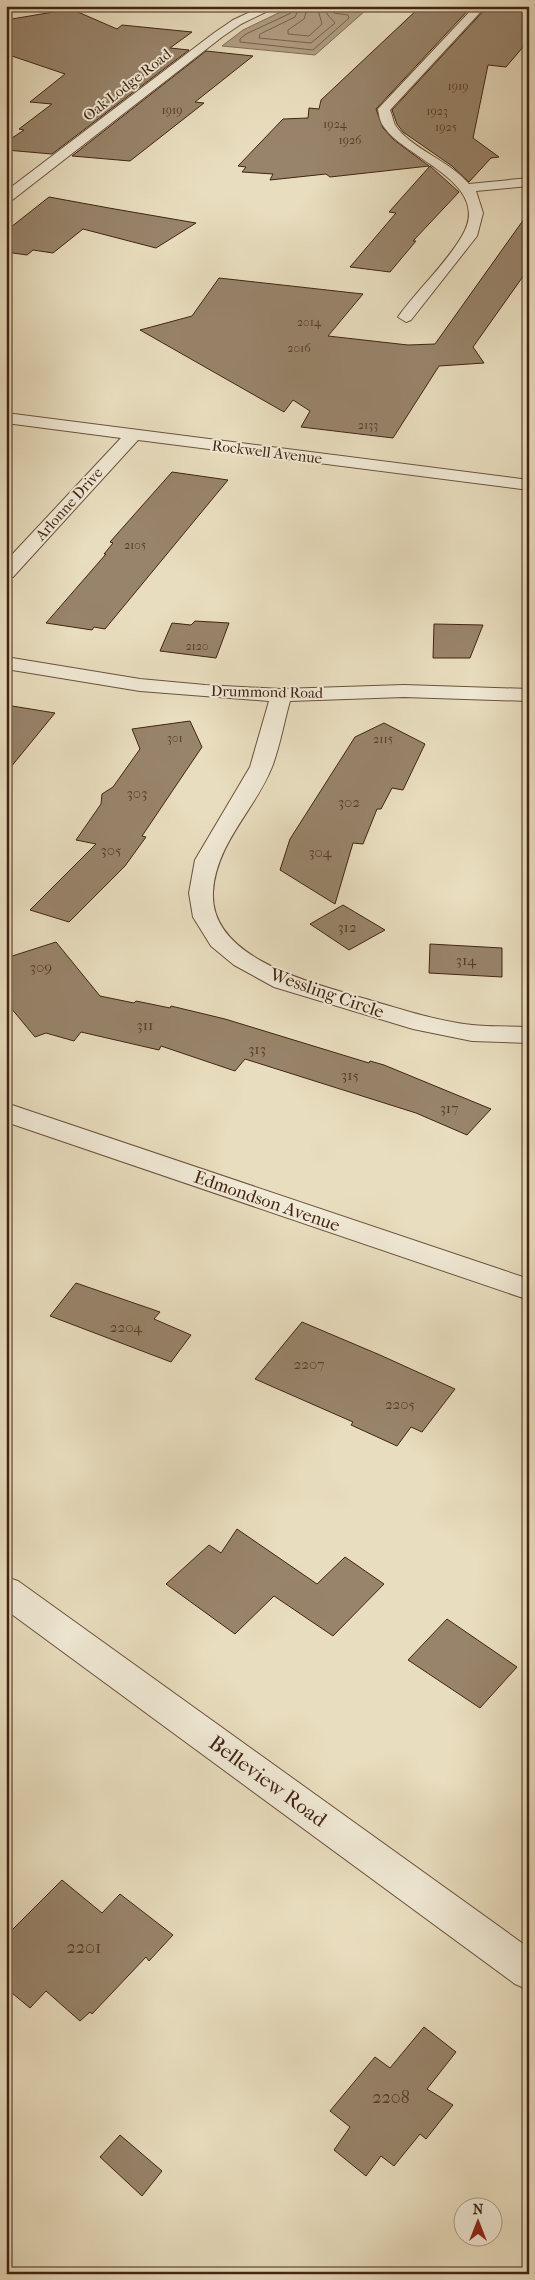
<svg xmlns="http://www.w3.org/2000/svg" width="535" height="2280" viewBox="0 0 535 2280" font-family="'IM FELL French Canon',serif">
<rect width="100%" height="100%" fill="#e8ddbe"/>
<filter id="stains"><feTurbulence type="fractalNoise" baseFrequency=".004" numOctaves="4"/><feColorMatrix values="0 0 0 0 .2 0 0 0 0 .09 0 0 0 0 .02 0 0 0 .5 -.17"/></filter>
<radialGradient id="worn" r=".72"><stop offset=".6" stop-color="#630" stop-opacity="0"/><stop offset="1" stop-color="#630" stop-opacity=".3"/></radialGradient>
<!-- water -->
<path fill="#b09e84" stroke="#846d56" d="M 293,6 L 365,11 L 315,55 L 222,46 L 243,30 Z"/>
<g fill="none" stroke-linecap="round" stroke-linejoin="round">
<!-- shore -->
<path stroke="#79614b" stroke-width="1" d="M 294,6 L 291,13 L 246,34 L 240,39 L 240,42 L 313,50 L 349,18 L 348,15 L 334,13 L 331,6
M 300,6 L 295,17 L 260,34 L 259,38 L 311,43 L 335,23 L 327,14 L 325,6
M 308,6 L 304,19 L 288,30 L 288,34 L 309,36 L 322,24 L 317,6"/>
</g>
<!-- building -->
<path fill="#98846b" stroke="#422412" d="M 421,6 L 472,6 L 376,109 L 383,128 L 394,140 L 429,166 L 330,177 L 326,174 L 270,180 L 273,174 L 242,172 L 246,167 L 238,166 L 283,119 L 308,118 L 309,108 L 319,109 L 321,100 Z
M 488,6 L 529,6 L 529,40 L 506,67 L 488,65 L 473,138 L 499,157 L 491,158 L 469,182 L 452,166 L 403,132 L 397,124 L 392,110 Z
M 71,9 L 117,29 L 122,25 L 192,32 L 170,48 L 189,50 L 52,154 L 6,150 L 6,142 L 24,130 L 19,129 L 52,104 L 30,102 L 65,74 L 6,54 L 6,20 Z
M 206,51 L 253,56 L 195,102 L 204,103 L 130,161 L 72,156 Z
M 430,166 L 459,192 L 413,241 L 416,241 L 390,272 L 350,267 L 396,213 L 389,212 Z
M 49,197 L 109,208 L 196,223 L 156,248 L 83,229 L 53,253 L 33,250 L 27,255 L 6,252 L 6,231 Z
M 529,212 L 529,268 L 473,347 L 484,363 L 439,366 L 393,438 L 301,427 L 310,411 L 293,400 L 284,412 L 140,330 L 192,316 L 219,278 L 363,294 L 328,336 L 408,345 L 435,344 Z
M 172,472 L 228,480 L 105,629 L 94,627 L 92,630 L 46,623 L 106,554 L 104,554 L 113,543 L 110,542 Z
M 195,621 L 229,623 L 216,658 L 160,651 L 172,623 L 191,625 Z
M 434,624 L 483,625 L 470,658 L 433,658 Z
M 6,705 L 55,713 L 6,773 Z
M 190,721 L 202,747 L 142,836 L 146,837 L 125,866 L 69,922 L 30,910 L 96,844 L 76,840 L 101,804 L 102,794 L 113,787 L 140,749 L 132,729 Z
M 384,723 L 425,744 L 403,790 L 392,788 L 381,809 L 377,809 L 363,844 L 353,843 L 335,904 L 280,870 L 290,839 L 355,737 Z
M 343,905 L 385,930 L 349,950 L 310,924 Z
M 56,942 L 100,996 L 134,1003 L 136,1001 L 170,1008 L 171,1006 L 225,1019 L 369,1063 L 370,1061 L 384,1065 L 491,1109 L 467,1135 L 416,1113 L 245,1059 L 235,1071 L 161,1046 L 159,1050 L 81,1032 L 74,1041 L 46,1033 L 35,1037 L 6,1002 L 6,958 Z
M 430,944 L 502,948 L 502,977 L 429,973 Z
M 76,1283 L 160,1312 L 154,1319 L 191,1335 L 171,1362 L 50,1316 Z
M 302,1322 L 380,1355 L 455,1389 L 422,1432 L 411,1427 L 397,1446 L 351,1425 L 353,1422 L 255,1379 Z
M 237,1529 L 317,1584 L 345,1557 L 384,1584 L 333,1636 L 274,1596 L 235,1634 L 166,1584 L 209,1545 L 221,1553 Z
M 447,1619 L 517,1667 L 480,1708 L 408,1660 Z
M 62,1880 L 102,1913 L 120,1894 L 173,1935 L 149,1961 L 146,1957 L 92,2014 L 90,2012 L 80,2021 L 46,1991 L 30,2008 L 6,1988 L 6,1936 Z
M 424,2027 L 456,2052 L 427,2089 L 453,2105 L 426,2139 L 420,2134 L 394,2166 L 381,2156 L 366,2176 L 334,2150 L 350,2127 L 330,2111 L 375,2057 L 390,2068 Z
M 120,2135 L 162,2171 L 142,2196 L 100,2157 Z"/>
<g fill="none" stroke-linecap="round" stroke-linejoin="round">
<!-- street casing -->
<g stroke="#6c523d" stroke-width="2">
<path id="street" d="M 24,6 L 23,8 L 6,14 L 6,7 Z
M 263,6 L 278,6 L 241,24 L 222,37 L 11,201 L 6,202 L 6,191 L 214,33 L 233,20 Z
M 475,6 L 486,6 L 390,110 C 392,114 393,121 395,125 C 411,149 449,160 469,184 L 529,178 L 529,186 L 476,191 L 483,213 L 477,236 L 411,320 L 406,322 L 398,317 C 417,290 446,264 462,236 C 494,183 407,160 384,127 C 380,122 379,115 378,109 Z
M 6,413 L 529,480 L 529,490 L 138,440 L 13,577 L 6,579 L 6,561 L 121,438 L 6,423 Z
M 6,657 L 140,679 L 205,685 L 281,689 L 404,685 L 529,689 L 529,701 L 404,697 L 290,701 C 284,722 280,746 272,767 C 255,810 216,843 213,892 C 209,960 317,984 366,999 C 400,1009 436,1021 472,1025 C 491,1027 510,1026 529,1027 L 529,1043 L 472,1041 L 413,1029 L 274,987 L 234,965 L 211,946 L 193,917 L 189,893 L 195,860 L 250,767 L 269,701 L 140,691 L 6,669 Z
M 6,1103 L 529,1279 L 529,1300 L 6,1122 Z
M 6,1577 L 18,1581 L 529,1948 L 529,1990 L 515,1984 L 6,1610 Z"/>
</g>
<!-- street -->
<use href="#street" fill="#f0e9d5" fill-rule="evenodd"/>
</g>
<g text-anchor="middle" stroke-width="4" stroke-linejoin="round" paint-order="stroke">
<!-- far-number labels -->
<g font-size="12" fill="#583c28">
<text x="458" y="90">1919</text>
<text x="172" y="114">1919</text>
<text x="437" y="115">1923</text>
<text x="335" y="128">1924</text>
<text x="446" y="131">1925</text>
<text x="350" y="144">1926</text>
<text x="309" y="326">2014</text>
<text x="299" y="352">2016</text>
<text x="368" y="429">2133</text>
<text x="135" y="549">2105</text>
<text x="197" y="650">2120</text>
<text x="175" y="742">301</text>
<text x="383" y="743">2115</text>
</g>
<!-- far-street labels -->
<g font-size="15" fill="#422412" stroke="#f0e9d5">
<text transform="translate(127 85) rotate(-38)" y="5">Oak Lodge Road</text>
<text transform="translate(267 452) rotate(7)" y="5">Rockwell Avenue</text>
<text transform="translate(69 504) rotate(-48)" y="5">Arlonne Drive</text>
<text transform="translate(267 692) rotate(1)" y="5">Drummond Road</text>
</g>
<!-- number labels -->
<g font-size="15" fill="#583c28">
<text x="137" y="798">303</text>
<text x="349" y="807">302</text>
<text x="111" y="855">305</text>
<text x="320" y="857">304</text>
<text x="347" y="932">312</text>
<text x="466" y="965">314</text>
<text x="41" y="972">309</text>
<text x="145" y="1030">311</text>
<text x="257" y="1054">313</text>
<text x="350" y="1080">315</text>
<text x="449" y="1113">317</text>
<text x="126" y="1332">2204</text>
<text x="309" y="1369">2207</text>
<text x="400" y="1409">2205</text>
</g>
<!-- street labels -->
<g font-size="18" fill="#422412" stroke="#f0e9d5">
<text transform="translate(327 993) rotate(19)" y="6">Wessling Circle</text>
<text transform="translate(267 1201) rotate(19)" y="6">Edmondson Avenue</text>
</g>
<!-- near-number labels -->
<g font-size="18" fill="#583c28">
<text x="84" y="1953">2201</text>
<text x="391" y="2103">2208</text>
</g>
<!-- near-street labels -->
<g font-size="21" fill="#422412" stroke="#f0e9d5">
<text transform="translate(268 1781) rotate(36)" y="7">Belleview Road</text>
</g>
</g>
<!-- margin -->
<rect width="535" height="2280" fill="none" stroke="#e8ddbe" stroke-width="25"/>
<rect x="8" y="8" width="520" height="2265" fill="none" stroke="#422412" stroke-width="2.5"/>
<rect x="12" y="12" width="510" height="2255" fill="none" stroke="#422412"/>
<!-- north arrow -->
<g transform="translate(478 2222)"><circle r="24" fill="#f0e9d5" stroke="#aa9a87"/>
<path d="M0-4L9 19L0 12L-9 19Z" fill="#8f2418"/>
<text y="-8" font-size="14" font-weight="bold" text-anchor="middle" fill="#422412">N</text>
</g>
<rect width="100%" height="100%" filter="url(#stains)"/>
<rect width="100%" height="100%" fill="url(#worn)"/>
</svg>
